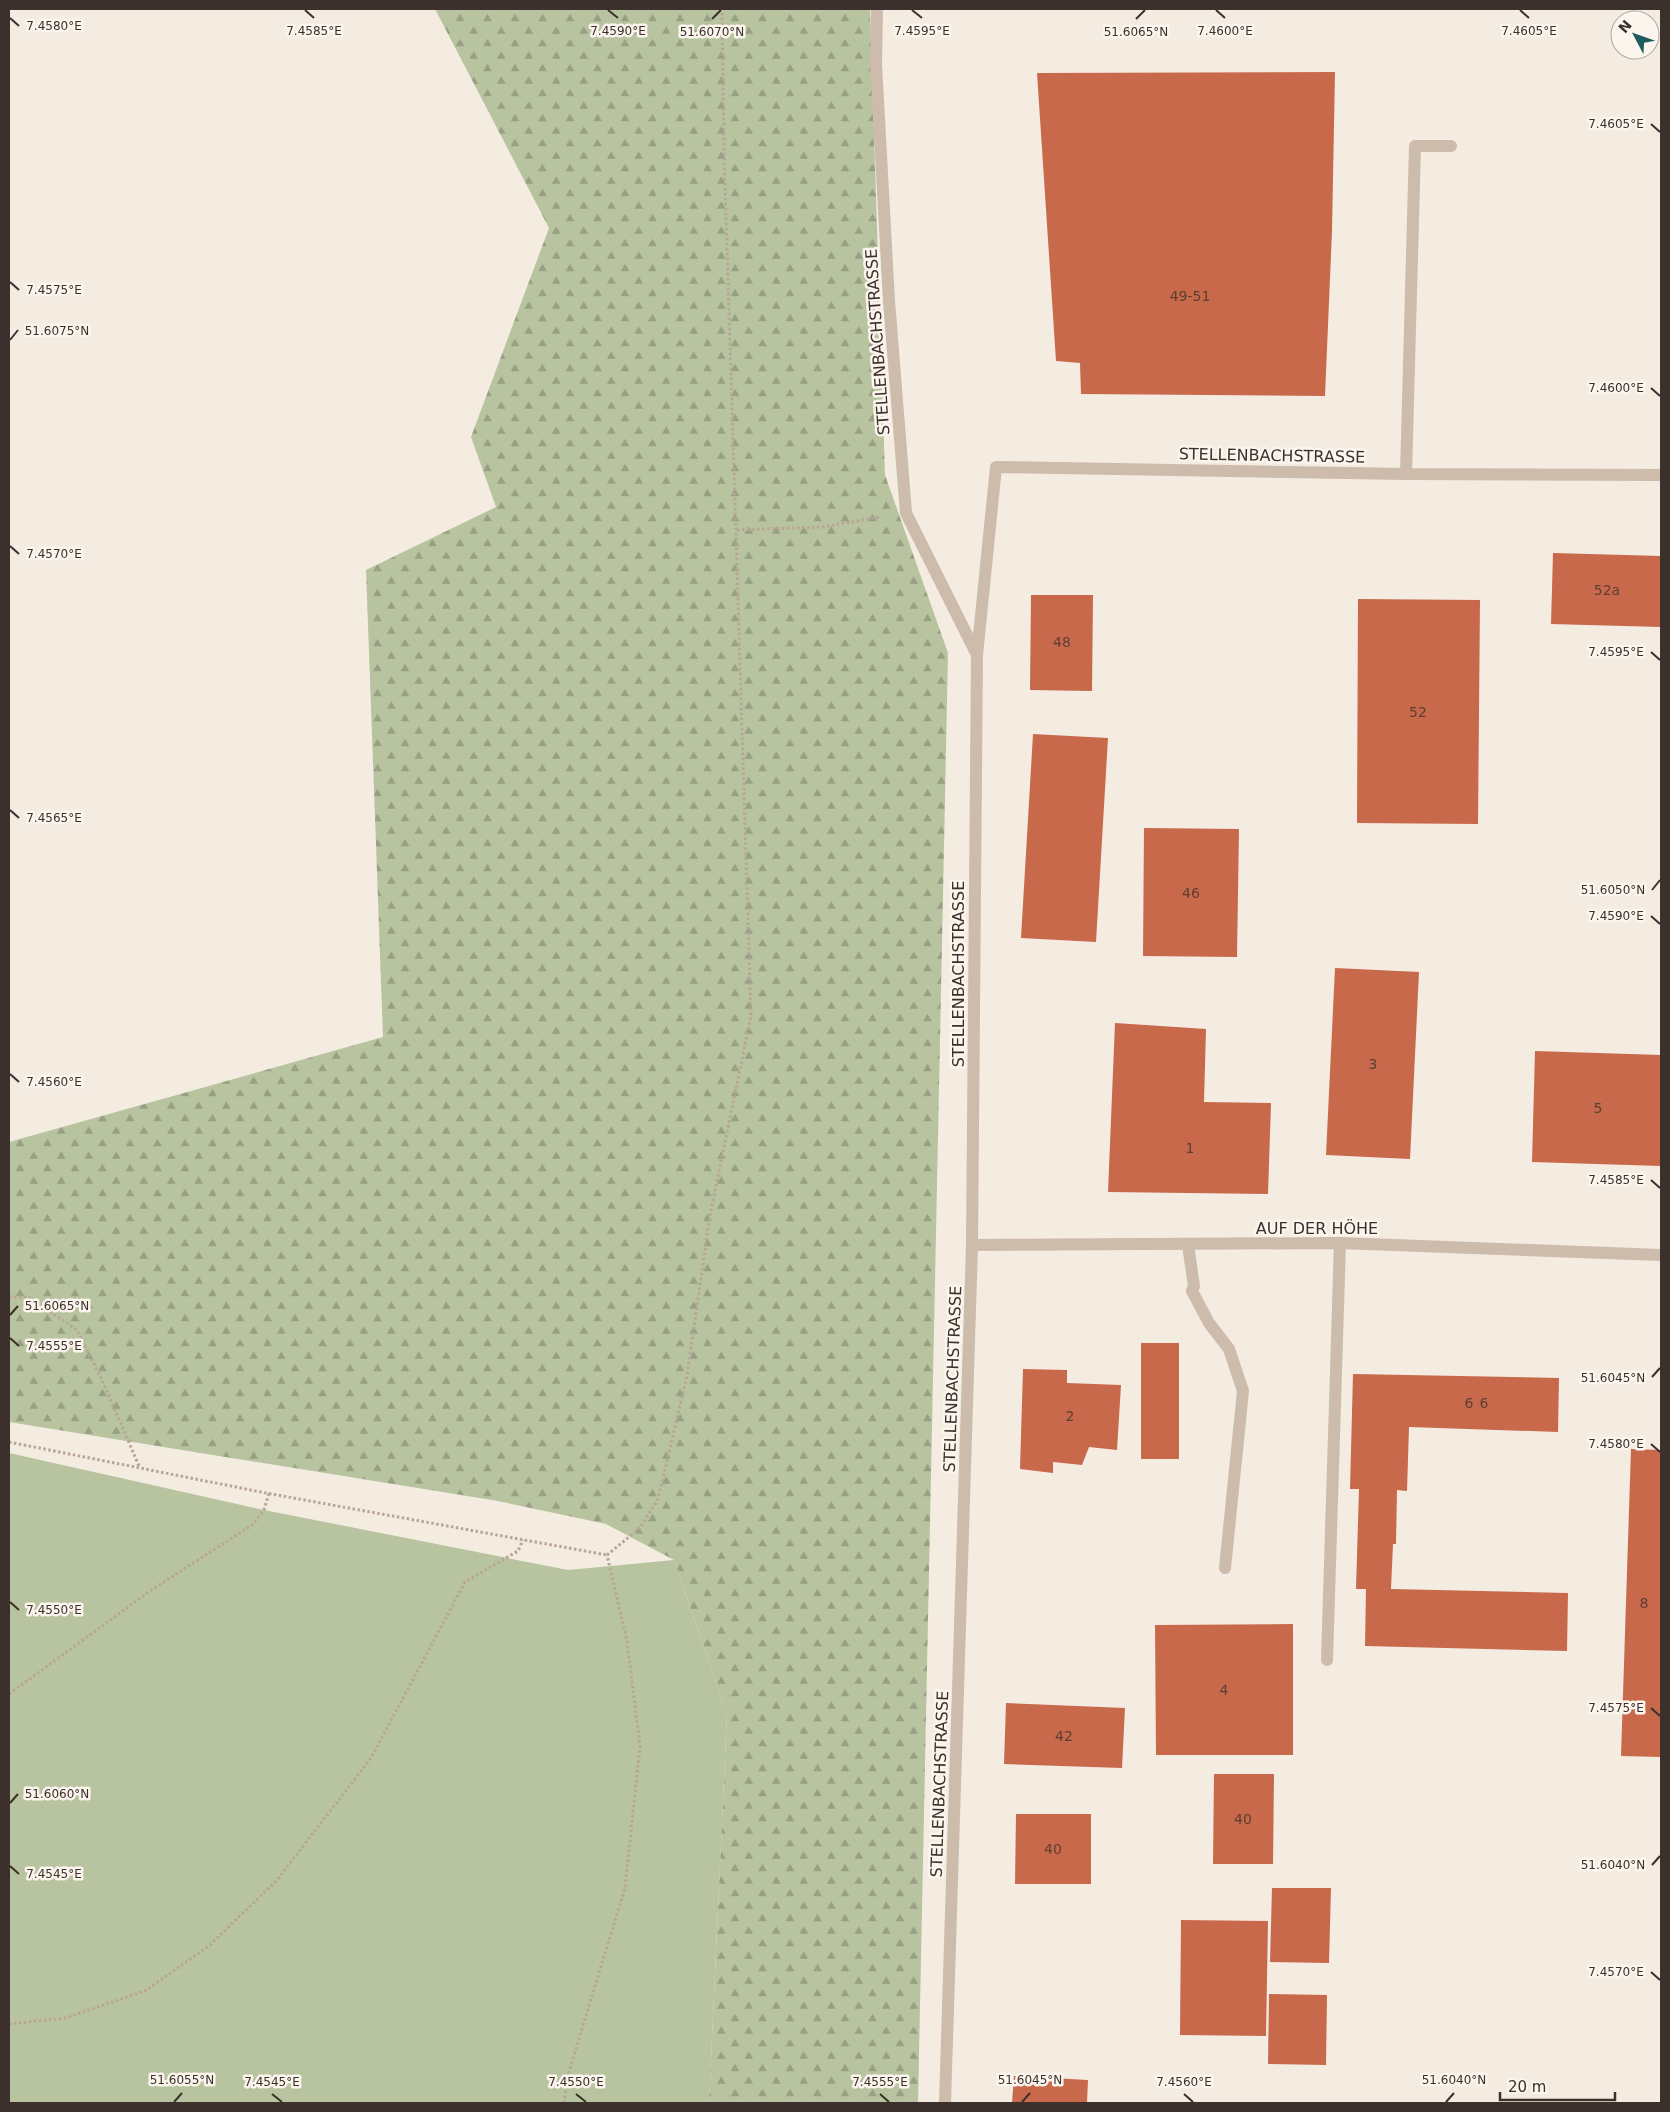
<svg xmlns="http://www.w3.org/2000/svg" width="1670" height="2112" viewBox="0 0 1670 2112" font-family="'DejaVu Sans',sans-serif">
<defs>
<pattern id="forest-firs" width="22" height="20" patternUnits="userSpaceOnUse" patternTransform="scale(1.25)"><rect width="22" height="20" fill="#b8c4a0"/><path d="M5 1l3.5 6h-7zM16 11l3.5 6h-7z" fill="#97a083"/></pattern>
</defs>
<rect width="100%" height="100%" fill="#f4ebe1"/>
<!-- green -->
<path fill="#b8c4a0" d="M 9,1453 L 264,1510 L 568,1570 L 674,1560 L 727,1714 L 709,2103 L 9,2103 Z"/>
<!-- forest -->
<path fill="url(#forest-firs)" d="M 435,9 L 870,9 L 885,475 L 948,653 L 918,2103 L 709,2103 L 727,1714 L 674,1560 L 606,1524 L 498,1501 L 9,1422 L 9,1142 L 383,1037 L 366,570 L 496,507 L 471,437 L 549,228 Z"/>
<!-- building -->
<path fill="#c8694b" d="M 1335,72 L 1332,231 L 1325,396 L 1081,394 L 1080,363 L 1056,361 L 1037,73 Z
M 1553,553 L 1661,556 L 1661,627 L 1551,624 Z
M 1031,595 L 1093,595 L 1092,691 L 1030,690 Z
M 1358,599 L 1480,600 L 1478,824 L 1357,823 Z
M 1033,734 L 1108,738 L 1096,942 L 1021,938 Z
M 1144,828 L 1239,829 L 1237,957 L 1143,956 Z
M 1335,968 L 1419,972 L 1410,1159 L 1326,1155 Z
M 1115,1023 L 1206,1029 L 1204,1102 L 1271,1103 L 1268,1194 L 1108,1192 Z
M 1535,1051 L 1661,1055 L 1661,1166 L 1532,1162 Z
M 1141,1343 L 1179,1343 L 1179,1459 L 1141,1459 Z
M 1023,1369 L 1067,1370 L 1067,1383 L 1121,1385 L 1117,1450 L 1089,1447 L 1082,1465 L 1053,1462 L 1053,1473 L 1020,1469 Z
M 1353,1374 L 1559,1378 L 1558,1432 L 1409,1427 L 1407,1491 L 1397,1490 L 1396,1544 L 1393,1544 L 1391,1589 L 1568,1593 L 1567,1651 L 1365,1646 L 1366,1589 L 1356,1589 L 1359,1489 L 1350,1489 Z
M 1631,1449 L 1661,1450 L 1661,1757 L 1621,1756 Z
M 1293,1624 L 1293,1755 L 1156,1755 L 1155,1625 Z
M 1006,1703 L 1125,1708 L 1122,1768 L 1004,1764 Z
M 1214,1774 L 1274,1774 L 1273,1864 L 1213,1864 Z
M 1016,1814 L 1091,1814 L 1091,1884 L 1015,1884 Z
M 1272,1888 L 1331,1888 L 1329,1963 L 1270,1962 Z
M 1181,1920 L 1268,1921 L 1266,2036 L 1180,2035 Z
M 1269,1994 L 1327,1995 L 1326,2065 L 1268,2064 Z
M 1014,2076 L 1088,2080 L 1087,2103 L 1012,2103 Z"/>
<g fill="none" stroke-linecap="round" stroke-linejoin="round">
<!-- path -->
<path stroke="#b9a596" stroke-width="3" stroke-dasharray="2.5 2.5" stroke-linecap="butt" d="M 737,530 L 822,527 L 880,517
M 9,1297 L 28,1297 L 77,1330 L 103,1382 L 139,1466
M 9,1442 L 266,1493 L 607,1555
M 607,1555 L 640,1528 L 658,1499 L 687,1376 L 710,1215 L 751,1016 L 724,151 L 722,9
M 9,1694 L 150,1591 L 252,1525 L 264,1510 L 269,1493
M 9,2024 L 65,2018 L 145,1991 L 210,1945 L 277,1880 L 371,1758 L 465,1582 L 518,1551 L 523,1540
M 564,2103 L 567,2078 L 625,1888 L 640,1746 L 627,1641 L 607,1555"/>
<!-- service -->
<path stroke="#cdbbac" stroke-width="12" d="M 1188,1245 L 1194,1286 L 1192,1291 L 1209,1323 L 1229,1349 L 1243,1391 L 1225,1568
M 1327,1660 L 1340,1243"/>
<!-- minor -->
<path stroke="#cdbbac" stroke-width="12" d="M 877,9 L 876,64 L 889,301 L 906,513 L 977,655
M 1406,474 L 1415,146 L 1451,146
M 972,1245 L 1340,1243 L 1661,1255
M 945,2103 L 972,1245 L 977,655 L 996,467 L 1406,474 L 1661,475"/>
</g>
<!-- ticks -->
<path fill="none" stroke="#3b302b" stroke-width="2" d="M 305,10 L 314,18M 608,10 L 618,18M 912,10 L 922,18M 1216,10 L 1225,18M 1520,10 L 1529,18M 10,18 L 19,26M 712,19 L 721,10M 1136,19 L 1145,10M 1651,124 L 1660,132M 10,282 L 19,290M 10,340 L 18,330M 1651,388 L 1660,396M 10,546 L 19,554M 1651,652 L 1660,660M 10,810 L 19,818M 1652,890 L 1660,880M 1651,916 L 1660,924M 10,1074 L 19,1082M 1651,1180 L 1660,1188M 10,1315 L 18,1306M 10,1338 L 19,1346M 1652,1377 L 1660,1368M 1651,1444 L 1660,1452M 10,1602 L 19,1610M 1651,1708 L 1660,1716M 10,1803 L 18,1794M 1652,1865 L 1660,1856M 10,1866 L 19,1874M 1651,1972 L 1660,1980M 272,2094 L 282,2102M 576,2094 L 586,2102M 880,2094 L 889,2102M 1184,2094 L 1193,2102M 174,2102 L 182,2093M 1022,2102 L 1030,2093M 1446,2102 L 1454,2093"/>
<g text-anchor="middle" stroke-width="5" stroke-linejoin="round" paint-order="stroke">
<!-- number labels -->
<g font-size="14" fill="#5e3e33">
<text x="1190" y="301">49-51</text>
<text x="1607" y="595">52a</text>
<text x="1062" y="647">48</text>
<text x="1418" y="717">52</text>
<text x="1191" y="898">46</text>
<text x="1373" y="1069">3</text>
<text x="1598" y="1113">5</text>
<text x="1190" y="1153">1</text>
<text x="1469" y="1408">6</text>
<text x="1484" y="1408">6</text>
<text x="1070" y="1421">2</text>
<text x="1644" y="1608">8</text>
<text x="1224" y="1695">4</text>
<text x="1064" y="1741">42</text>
<text x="1243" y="1824">40</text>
<text x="1053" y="1854">40</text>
</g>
<!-- street labels -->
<g font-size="16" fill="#3b302b" stroke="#fbf5ee">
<text transform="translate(877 342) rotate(-94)" y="6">STELLENBACHSTRASSE</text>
<text transform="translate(1272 455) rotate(1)" y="6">STELLENBACHSTRASSE</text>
<text transform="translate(958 974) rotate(-90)" y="6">STELLENBACHSTRASSE</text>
<text x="1317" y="1234">AUF DER HÖHE</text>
<text transform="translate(952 1379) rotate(-88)" y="6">STELLENBACHSTRASSE</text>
<text transform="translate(939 1784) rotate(-88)" y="6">STELLENBACHSTRASSE</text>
</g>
</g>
<g font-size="12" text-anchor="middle" fill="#3b302b" stroke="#fbf5ee" stroke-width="5" stroke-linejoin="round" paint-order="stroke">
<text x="54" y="30">7.4580°E</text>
<text x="922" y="35">7.4595°E</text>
<text x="314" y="35">7.4585°E</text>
<text x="618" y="35">7.4590°E</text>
<text x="1225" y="35">7.4600°E</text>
<text x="1529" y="35">7.4605°E</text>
<text x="712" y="36">51.6070°N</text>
<text x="1136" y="36">51.6065°N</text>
<text x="1616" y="128">7.4605°E</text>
<text x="54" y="294">7.4575°E</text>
<text x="57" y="335">51.6075°N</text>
<text x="1616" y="392">7.4600°E</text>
<text x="54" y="558">7.4570°E</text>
<text x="1616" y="656">7.4595°E</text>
<text x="54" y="822">7.4565°E</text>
<text x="1613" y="894">51.6050°N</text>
<text x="1616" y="920">7.4590°E</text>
<text x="54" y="1086">7.4560°E</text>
<text x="1616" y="1184">7.4585°E</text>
<text x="57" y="1310">51.6065°N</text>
<text x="54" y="1350">7.4555°E</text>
<text x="1613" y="1382">51.6045°N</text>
<text x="1616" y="1448">7.4580°E</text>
<text x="54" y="1614">7.4550°E</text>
<text x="1616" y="1712">7.4575°E</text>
<text x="57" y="1798">51.6060°N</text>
<text x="1613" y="1869">51.6040°N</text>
<text x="54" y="1878">7.4545°E</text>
<text x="1616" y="1976">7.4570°E</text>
<text x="182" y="2084">51.6055°N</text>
<text x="1030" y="2084">51.6045°N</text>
<text x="1454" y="2084">51.6040°N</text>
<text x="272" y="2086">7.4545°E</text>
<text x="576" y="2086">7.4550°E</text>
<text x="880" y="2086">7.4555°E</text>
<text x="1184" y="2086">7.4560°E</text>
</g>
<!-- border -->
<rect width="1670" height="2112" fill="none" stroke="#3b302b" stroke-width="20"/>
<!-- north arrow -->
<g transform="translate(1635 35) rotate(311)"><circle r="24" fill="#fbf5ee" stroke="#aea6a0"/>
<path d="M0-4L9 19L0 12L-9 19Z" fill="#1f5a5e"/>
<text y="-8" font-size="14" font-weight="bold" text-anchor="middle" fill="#3b302b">N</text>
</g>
<!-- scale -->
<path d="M1500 2092v8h115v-8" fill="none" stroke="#3b302b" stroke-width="2.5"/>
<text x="1508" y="2092" font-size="15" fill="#3b302b" stroke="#fbf5ee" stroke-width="4" paint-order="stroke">20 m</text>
</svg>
